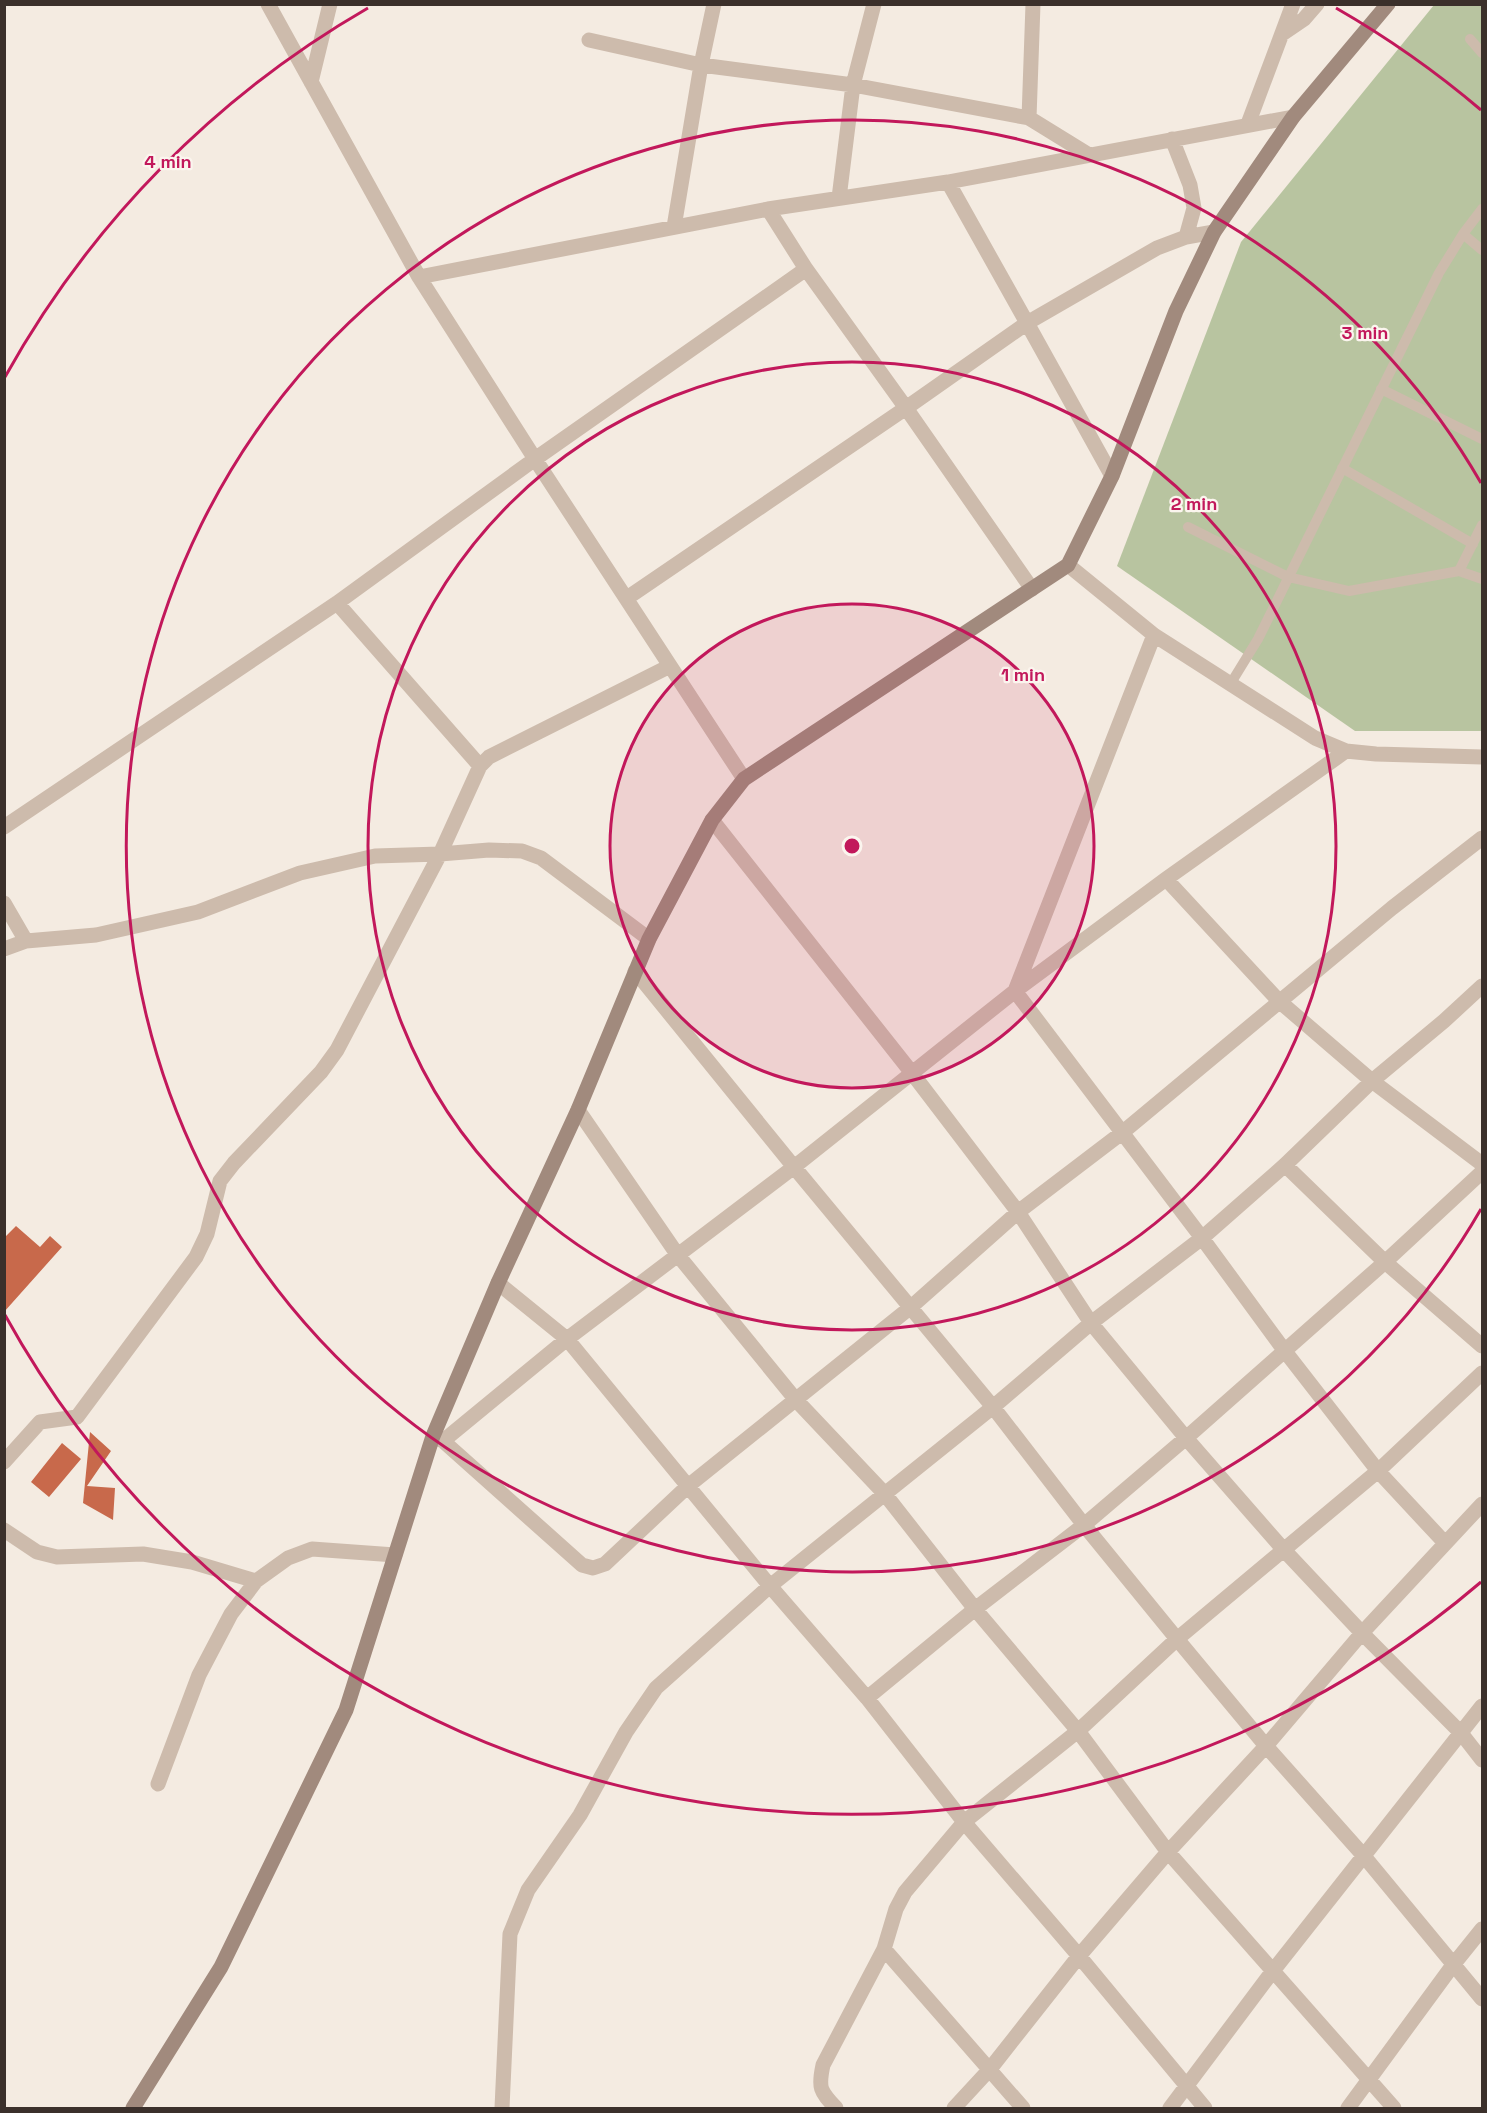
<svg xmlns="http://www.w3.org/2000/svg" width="1487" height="2113" viewBox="0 0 1487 2113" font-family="'Space Grotesk',sans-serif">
<rect width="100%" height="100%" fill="#f4ebe1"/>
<!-- green -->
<path fill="#b8c4a0" d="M 1434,5 L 1482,5 L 1482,731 L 1355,731 L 1117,566 L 1241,242 Z"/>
<!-- building -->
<path fill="#c8694b" d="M 16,1226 L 40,1247 L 50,1236 L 62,1247 L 4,1312 L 4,1238 Z
M 90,1432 L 111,1451 L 87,1486 L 115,1488 L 113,1520 L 83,1503 Z
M 62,1443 L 81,1459 L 49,1497 L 31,1482 Z"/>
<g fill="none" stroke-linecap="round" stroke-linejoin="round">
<!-- lane -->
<path stroke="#cdbbac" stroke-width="10" d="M 1470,39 L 1482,53
M 1463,234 L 1482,250
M 1381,389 L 1482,439
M 1342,468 L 1473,544
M 1188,527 L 1288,577 L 1349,591 L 1459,571 L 1482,579
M 1459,571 L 1482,525
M 1231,683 L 1258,639 L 1439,273 L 1463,234 L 1482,209"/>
<!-- street -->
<path stroke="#cdbbac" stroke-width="15" d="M 268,4 L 419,277 L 768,209 L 948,182 L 1293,117
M 1282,34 L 1304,19 L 1317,4
M 589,40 L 701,65 L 853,85 L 1029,118 L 1089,155
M 311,82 L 330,4
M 1029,118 L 1033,4
M 1248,124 L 1293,4
M 1172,139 L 1190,185 L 1194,208 L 1186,237
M 948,182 L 1027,323 L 1157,248 L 1186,237 L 1214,232
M 839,198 L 853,85 L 874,4
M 674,227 L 701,65 L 714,4
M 1068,565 L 1154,635 L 1315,738 L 1346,751 L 1376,754 L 1482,757
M 1032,589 L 906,408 L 1027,323 L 1112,476
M 627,598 L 906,408 L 806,269
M 337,603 L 480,766
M 1154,635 L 1015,991 L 1202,1238 L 1284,1350 L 1378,1471 L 1445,1543
M 744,779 L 535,459 L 806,269 L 768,209
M 712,820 L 912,1073 L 1018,1212 L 1091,1323 L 1186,1438 L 1283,1549 L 1362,1633 L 1461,1733 L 1482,1760
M 4,827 L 337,603 L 535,459 L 419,277
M 1166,879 L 1279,1001 L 1372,1081 L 1482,1164
M 4,903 L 26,941
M 4,949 L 26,941 L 96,935 L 198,912 L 300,873 L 375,856 L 440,854 L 489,850 L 522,851 L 541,858 L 649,939
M 635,971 L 794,1167 L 993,1407 L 1084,1525 L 1177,1639 L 1266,1746 L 1363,1855 L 1482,1999
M 578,1110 L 677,1254 L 796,1400 L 884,1493 L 975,1609 L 1078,1731 L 1168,1852 L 1394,2108
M 1285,1165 L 1385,1262 L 1482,1346
M 498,1283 L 567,1339 L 770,1586 L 867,1698 L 964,1822 L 1079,1956 L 1205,2108
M 434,1437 L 443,1441 L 567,1339 L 794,1167 L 1015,991 L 1166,879 L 1346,751
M 443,1441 L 582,1565 L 593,1568 L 605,1564 L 688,1486 L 911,1307 L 1018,1212 L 1123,1132 L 1392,908 L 1482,838
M 4,1462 L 40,1422 L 77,1417 L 196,1257 L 207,1234 L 220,1181 L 234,1163 L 321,1072 L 337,1050 L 440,854 L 480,766 L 489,757 L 670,666
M 4,1530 L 37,1552 L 57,1557 L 143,1554 L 192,1562 L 256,1581
M 867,1698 L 975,1609 L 1084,1525 L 1186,1438 L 1385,1262 L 1482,1172
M 158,1784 L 199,1675 L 231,1614 L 256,1581 L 288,1558 L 312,1549 L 395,1555
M 884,1949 L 1023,2108
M 502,2108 L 510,1934 L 528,1890 L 580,1815 L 626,1732 L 656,1688 L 770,1586 L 993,1407 L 1091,1323 L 1202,1238 L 1285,1165 L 1372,1081 L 1444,1021 L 1482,986
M 836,2108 C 820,2091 818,2088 823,2065 L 884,1949 L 896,1909 L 905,1892 L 964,1822 L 1078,1731 L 1177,1639 L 1378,1471 L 1482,1373
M 954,2108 L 990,2069 L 1079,1956 L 1168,1852 L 1266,1746 L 1362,1633 L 1482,1504
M 1170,2108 L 1272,1972 L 1482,1706
M 1348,2108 L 1453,1965 L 1482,1929"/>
<!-- secondary -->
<path stroke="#a18a7d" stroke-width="15" d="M 133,2108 L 221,1967 L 346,1710 L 433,1436 L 498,1283 L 578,1110 L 649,939 L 712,820 L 744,779 L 1068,565 L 1112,476 L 1176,311 L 1214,232 L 1293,117 L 1388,4"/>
</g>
<!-- distance rings -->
<circle cx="852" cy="846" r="242" fill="#c2185b" fill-opacity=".12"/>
<g fill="none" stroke="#c2185b" stroke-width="3">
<circle cx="852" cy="846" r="242"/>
<circle cx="852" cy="846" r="484"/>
<path d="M1481 1209A726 726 0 1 1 1481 483"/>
<path d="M1481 1582A968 968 0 0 1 5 1315M5 377A968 968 0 0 1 368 8M1336 8A968 968 0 0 1 1481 110"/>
</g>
<circle cx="852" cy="846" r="9" fill="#c2185b" stroke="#fbf5ee" stroke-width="3"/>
<g font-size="18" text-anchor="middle" font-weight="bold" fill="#c2185b" stroke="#fbf5ee" stroke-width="4.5" stroke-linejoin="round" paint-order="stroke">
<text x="168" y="168">4 min</text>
<text x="1365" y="339">3 min</text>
<text x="1194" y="510">2 min</text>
<text x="1023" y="681">1 min</text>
</g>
<!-- border -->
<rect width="1487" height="2113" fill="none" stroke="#3b302b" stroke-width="12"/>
</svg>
